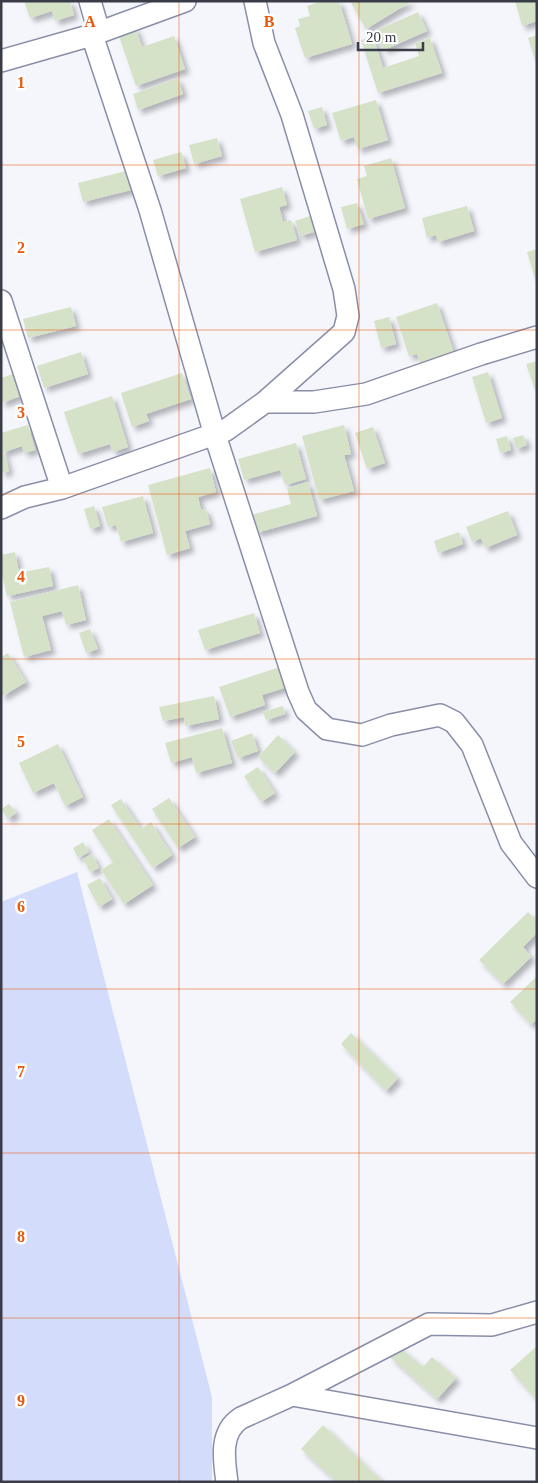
<svg xmlns="http://www.w3.org/2000/svg" width="538" height="1483" viewBox="0 0 538 1483" font-family="Georgia,serif">
<defs>
<filter id="shadow"><feDropShadow dx="4.5" dy="4.5" stdDeviation="2.5" flood-color="#0004"/></filter>
</defs>
<rect width="100%" height="100%" fill="#f4f6fc"/>
<!-- green -->
<path fill="#d4dcfc" d="M 77,872 L 212,1397 L 212,1482 L 1,1482 L 1,902 Z"/>
<!-- building -->
<path fill="#d6e2c7" filter="url(#shadow)" d="M 24,1 L 70,1 L 74,15 L 55,21 L 52,11 L 30,18 Z
M 322,1 L 339,1 L 352,44 L 305,58 L 295,28 L 300,26 L 298,19 L 310,16 L 307,6 Z
M 350,1 L 412,1 L 366,29 Z
M 515,1 L 537,1 L 537,21 L 522,26 Z
M 418,12 L 427,31 L 384,50 L 375,31 Z
M 135,27 L 142,47 L 174,36 L 185,69 L 136,86 L 118,33 Z
M 537,35 L 537,63 L 536,63 L 528,38 Z
M 373,36 L 383,68 L 419,56 L 415,43 L 430,38 L 442,73 L 378,93 L 361,40 Z
M 178,78 L 183,94 L 138,110 L 133,94 Z
M 376,100 L 388,140 L 358,149 L 354,137 L 341,141 L 332,113 Z
M 322,107 L 327,125 L 314,129 L 308,111 Z
M 217,138 L 222,156 L 194,164 L 189,145 Z
M 181,152 L 186,168 L 158,176 L 153,160 Z
M 391,158 L 405,208 L 368,219 L 357,179 L 367,176 L 364,166 Z
M 126,171 L 131,190 L 83,202 L 78,183 Z
M 282,187 L 287,205 L 279,207 L 283,222 L 291,220 L 297,240 L 255,252 L 240,199 Z
M 357,203 L 364,224 L 347,229 L 341,207 Z
M 467,206 L 474,231 L 438,242 L 436,235 L 427,238 L 422,218 Z
M 310,216 L 314,232 L 300,236 L 295,221 Z
M 537,249 L 537,282 L 536,282 L 527,252 Z
M 437,303 L 455,356 L 422,367 L 417,354 L 409,356 L 396,317 Z
M 71,307 L 76,326 L 28,338 L 23,319 Z
M 389,317 L 396,344 L 381,348 L 374,321 Z
M 81,352 L 88,374 L 44,388 L 37,366 Z
M 537,361 L 537,390 L 535,390 L 526,364 Z
M 488,372 L 502,418 L 486,423 L 472,377 Z
M 182,373 L 191,399 L 146,414 L 149,421 L 132,427 L 121,393 Z
M 13,374 L 21,396 L 1,403 L 1,378 Z
M 112,396 L 128,447 L 113,452 L 110,444 L 78,454 L 64,412 Z
M 28,425 L 35,450 L 24,453 L 22,446 L 4,452 L 9,471 L 1,473 L 1,433 Z
M 344,425 L 351,454 L 344,455 L 354,491 L 319,500 L 302,436 Z
M 373,427 L 385,463 L 367,469 L 355,433 Z
M 523,435 L 527,445 L 516,449 L 513,438 Z
M 507,436 L 511,450 L 500,453 L 496,439 Z
M 296,443 L 306,479 L 285,485 L 280,470 L 244,480 L 238,459 Z
M 210,468 L 216,492 L 198,497 L 201,510 L 206,509 L 210,524 L 185,531 L 190,548 L 167,555 L 148,485 Z
M 308,482 L 317,516 L 256,533 L 251,515 L 291,504 L 287,488 Z
M 143,496 L 153,533 L 121,542 L 116,525 L 108,527 L 102,507 Z
M 94,506 L 100,526 L 90,529 L 84,509 Z
M 508,511 L 517,535 L 485,548 L 481,538 L 472,542 L 466,527 Z
M 459,532 L 463,544 L 438,553 L 434,541 Z
M 15,552 L 19,573 L 49,567 L 53,586 L 7,596 L 1,571 L 1,555 Z
M 78,585 L 86,620 L 66,625 L 62,611 L 42,616 L 51,650 L 24,657 L 10,602 Z
M 254,613 L 260,633 L 205,650 L 198,630 Z
M 90,629 L 98,649 L 86,653 L 79,633 Z
M 8,653 L 26,682 L 1,697 L 1,657 Z
M 280,667 L 287,687 L 262,695 L 265,705 L 230,717 L 219,687 Z
M 214,696 L 219,719 L 185,726 L 184,717 L 163,721 L 159,707 Z
M 283,706 L 285,714 L 266,720 L 263,712 Z
M 222,728 L 232,763 L 196,773 L 192,757 L 171,763 L 165,743 Z
M 252,733 L 258,751 L 238,758 L 231,741 Z
M 278,735 L 295,752 L 275,773 L 258,757 Z
M 58,744 L 83,797 L 65,806 L 54,783 L 33,793 L 19,763 Z
M 258,767 L 275,793 L 261,802 L 244,776 Z
M 169,798 L 195,837 L 178,848 L 152,809 Z
M 121,799 L 141,829 L 151,822 L 172,855 L 153,868 L 111,805 Z
M 9,804 L 16,813 L 8,819 L 1,809 Z
M 109,819 L 153,885 L 124,904 L 101,870 L 113,862 L 92,830 Z
M 83,842 L 89,852 L 78,858 L 73,848 Z
M 92,854 L 99,868 L 90,872 L 83,859 Z
M 100,878 L 112,899 L 99,907 L 87,885 Z
M 528,912 L 537,921 L 537,933 L 523,947 L 531,957 L 503,984 L 479,960 Z
M 537,976 L 537,1019 L 531,1025 L 510,1002 Z
M 351,1033 L 398,1078 L 386,1091 L 341,1044 Z
M 398,1346 L 423,1367 L 432,1357 L 456,1378 L 437,1399 L 389,1356 Z
M 537,1346 L 537,1400 L 510,1370 Z
M 323,1425 L 383,1482 L 337,1482 L 301,1449 Z"/>
<g fill="none" stroke-linecap="round" stroke-linejoin="round">
<!-- minor casing -->
<g stroke="#898ea8" stroke-width="24">
<path id="minor" d="M 90,1 L 99,32
M 92,35 L 150,210 L 215,435 L 298,692 L 306,710 L 327,729 L 362,735 L 391,725 L 440,715 L 454,722 L 472,745 L 511,843 L 537,877
M 1,61 L 92,35 L 185,1
M 1,301 L 62,488
M 265,402 L 314,402 L 366,394 L 481,354 L 537,337
M 1,508 L 25,497 L 62,488 L 226,430 L 265,402 L 344,332 L 348,316 L 344,289 L 292,115 L 264,43 L 255,1
M 292,1395 L 537,1438
M 227,1482 C 224,1460 219,1432 241,1418 L 292,1395 L 429,1324 L 492,1325 L 537,1312"/>
</g>
<!-- minor -->
<use href="#minor" stroke="#fff" stroke-width="21"/>
</g>
<!-- grid -->
<path fill="none" stroke="#e8590c" stroke-width="1" stroke-opacity="0.55" d="M 179,1 L 179,1482M 359,1 L 359,1482M 1,165 L 537,165M 1,330 L 537,330M 1,494 L 537,494M 1,659 L 537,659M 1,824 L 537,824M 1,989 L 537,989M 1,1153 L 537,1153M 1,1318 L 537,1318"/>
<g font-size="16" text-anchor="middle" font-weight="bold" fill="#e8590c" stroke="#fff" stroke-width="5" stroke-linejoin="round" paint-order="stroke">
<text x="90" y="27">A</text>
<text x="269" y="27">B</text>
<text x="21" y="88">1</text>
<text x="21" y="253">2</text>
<text x="21" y="418">3</text>
<text x="21" y="582">4</text>
<text x="21" y="747">5</text>
<text x="21" y="912">6</text>
<text x="21" y="1077">7</text>
<text x="21" y="1242">8</text>
<text x="21" y="1406">9</text>
</g>
<!-- border -->
<rect width="538" height="1483" fill="none" stroke="#3a3c47" stroke-width="5"/>
<!-- scale -->
<path d="M358 42v8h65v-8" fill="none" stroke="#3a3c47" stroke-width="2.5"/>
<text x="366" y="42" font-size="15" fill="#3a3c47" stroke="#ffffff" stroke-width="4" paint-order="stroke">20 m</text>
</svg>
